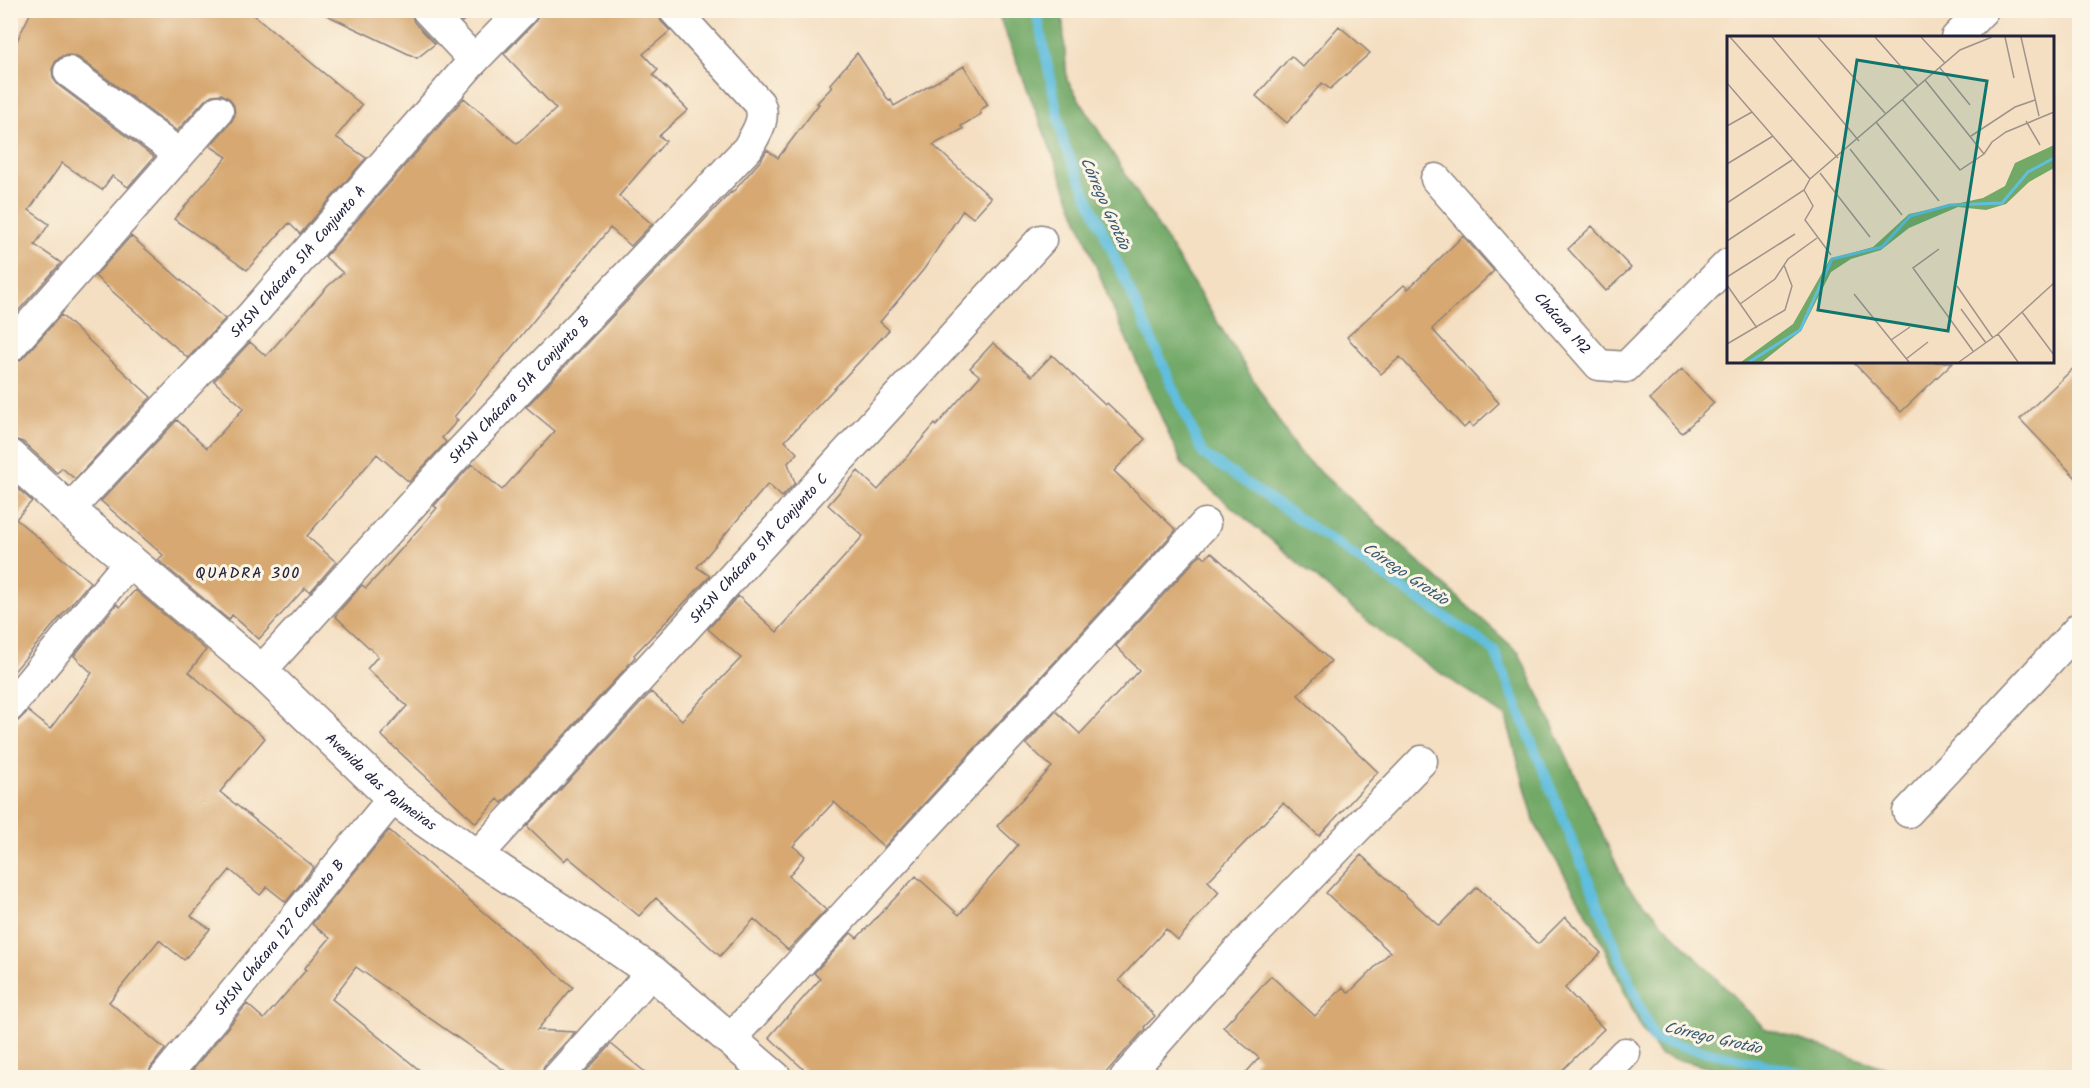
<svg xmlns="http://www.w3.org/2000/svg" width="2090" height="1088" viewBox="0 0 2090 1088" font-family="Kalam,sans-serif">
<rect width="100%" height="100%" fill="#fcf5e5"/>
<filter id="ink" filterUnits="userSpaceOnUse"><feTurbulence type="fractalNoise" baseFrequency=".0167" numOctaves="2"/><feDisplacementMap in="SourceGraphic" scale="12" xChannelSelector="R" yChannelSelector="G"/><feConvolveMatrix kernelMatrix="1 2 1 2 8 2 1 2 1" color-interpolation-filters="sRGB"/></filter>
<filter id="wash" filterUnits="userSpaceOnUse"><feTurbulence type="fractalNoise" baseFrequency=".008" numOctaves="4" result="noise"/><feDisplacementMap in="SourceGraphic" scale="24" xChannelSelector="R" yChannelSelector="G"/><feGaussianBlur stdDeviation="1.35" result="paint"/><feColorMatrix in="noise" values="0 0 0 0 0 0 0 0 0 0 0 0 0 0 0 0 0 1.4 0 .05"/><feComposite in="paint" operator="in"/></filter>
<g filter="url(#wash)">
<rect width="100%" height="100%" fill="#f4dfc2"/>
<!-- forest -->
<path fill="#72a967" stroke="#4a6651" stroke-width="1.5" d="M 997,11 L 1062,11 L 1067,80 L 1298,452 L 1519,653 L 1626,885 L 1764,1028 L 1914,1077 L 1746,1077 L 1660,1055 L 1641,1028 L 1595,927 L 1535,824 L 1506,717 L 1388,638 L 1183,466 L 1110,302 Z"/>
<g fill="none" stroke-linecap="round" stroke-linejoin="round">
<!-- stream -->
<path stroke="#60bede" stroke-width="10" d="M 1036,10 L 1064,144 L 1203,454 L 1494,650 L 1654,1040 L 1824,1078"/>
</g>
<g id="blocks">
<!-- building -->
<path fill="#d7a871" d="M 32,10 L 248,10 L 362,105 L 336,137 L 366,158 L 300,234 L 289,223 L 247,270 L 174,219 L 227,157 L 210,146 L 231,122 L 235,115 L 234,106 L 230,99 L 222,94 L 212,95 L 205,100 L 177,131 L 79,58 L 70,55 L 62,56 L 56,61 L 52,69 L 53,78 L 58,85 L 154,157 L 128,187 L 112,176 L 102,190 L 62,163 L 29,210 L 49,224 L 35,245 L 61,263 L 10,320 L 10,55 Z
M 316,10 L 410,10 L 414,22 L 435,44 L 417,58 Z
M 451,10 L 476,10 L 462,22 Z
M 540,10 L 657,10 L 661,21 L 670,31 L 643,54 L 658,70 L 653,75 L 688,110 L 659,136 L 666,141 L 619,196 L 652,224 L 631,246 L 610,228 L 454,417 L 458,420 L 442,438 L 446,442 L 409,482 L 377,454 L 307,536 L 336,562 L 310,592 L 305,588 L 259,639 L 232,615 L 229,620 L 158,560 L 163,555 L 101,501 L 177,420 L 207,448 L 244,408 L 214,381 L 250,342 L 266,356 L 328,286 L 343,273 L 325,257 L 464,98 L 517,144 L 556,109 L 504,54 L 535,22 Z
M 1339,26 L 1370,53 L 1330,89 L 1322,83 L 1287,123 L 1256,96 L 1291,56 L 1303,67 Z
M 857,53 L 889,101 L 891,100 L 894,106 L 964,66 L 988,105 L 980,110 L 981,114 L 961,126 L 963,129 L 933,145 L 991,198 L 973,218 L 963,210 L 924,269 L 880,322 L 889,330 L 785,441 L 797,453 L 788,463 L 795,483 L 782,497 L 768,484 L 697,567 L 710,576 L 634,655 L 635,657 L 625,669 L 502,803 L 498,799 L 476,823 L 381,735 L 407,706 L 367,669 L 378,656 L 335,616 L 362,585 L 366,588 L 382,571 L 437,508 L 434,506 L 472,464 L 502,490 L 555,431 L 526,407 L 731,192 L 732,193 L 761,160 L 767,150 L 778,158 L 819,104 L 817,103 L 832,87 L 830,84 Z
M 1592,226 L 1631,268 L 1606,291 L 1568,249 Z
M 131,236 L 225,319 L 188,358 L 95,276 Z
M 1463,236 L 1494,271 L 1432,329 L 1499,403 L 1473,427 L 1469,423 L 1464,428 L 1400,357 L 1381,374 L 1347,337 L 1404,285 L 1408,289 Z
M 61,315 L 151,397 L 75,479 L 62,468 L 57,473 L 23,442 L 10,438 L 10,364 L 16,363 L 23,358 Z
M 993,343 L 1032,376 L 1052,355 L 1105,405 L 1107,403 L 1145,439 L 1114,471 L 1176,530 L 884,847 L 834,802 L 793,846 L 805,856 L 789,876 L 826,910 L 788,950 L 754,919 L 720,956 L 656,898 L 639,916 L 568,857 L 564,861 L 527,826 L 651,692 L 682,720 L 741,658 L 708,629 L 738,596 L 777,632 L 863,536 L 828,505 L 858,471 L 878,490 L 935,424 L 936,426 L 980,376 L 970,368 Z
M 1853,362 L 1953,362 L 1901,412 Z
M 2079,363 L 2079,481 L 2020,419 Z
M 1682,369 L 1714,403 L 1682,433 L 1650,399 Z
M 10,482 L 32,501 L 16,519 L 90,582 L 10,676 Z
M 1211,552 L 1331,661 L 1298,695 L 1378,772 L 1319,836 L 1283,803 L 1208,881 L 1219,892 L 1178,940 L 1166,929 L 1119,980 L 1155,1016 L 1144,1027 L 1145,1029 L 1102,1077 L 812,1077 L 769,1037 L 820,979 L 814,973 L 851,933 L 857,938 L 916,876 L 959,915 L 1018,845 L 997,826 L 1052,767 L 1026,744 L 1056,711 L 1080,734 L 1139,670 L 1116,646 L 1201,554 L 1206,558 Z
M 135,590 L 206,650 L 189,672 L 265,738 L 220,792 L 314,867 L 286,902 L 267,887 L 260,895 L 230,870 L 191,916 L 210,929 L 184,960 L 159,940 L 109,1002 L 165,1049 L 151,1067 L 147,1077 L 10,1077 L 10,723 L 17,722 L 28,711 L 50,729 L 92,673 L 74,656 L 117,604 L 120,607 Z
M 389,830 L 491,919 L 573,987 L 537,1030 L 575,1032 L 544,1066 L 540,1077 L 514,1077 L 356,967 L 332,999 L 428,1077 L 187,1077 L 247,1004 L 264,1019 L 306,970 L 304,969 L 330,938 L 312,924 Z
M 1361,855 L 1439,926 L 1477,887 L 1538,944 L 1565,917 L 1601,953 L 1565,988 L 1604,1029 L 1555,1077 L 1242,1077 L 1259,1058 L 1223,1027 L 1271,976 L 1315,1016 L 1343,987 L 1349,993 L 1390,952 L 1326,893 Z
M 611,1044 L 651,1077 L 581,1077 Z"/>
</g>
</g>
<g filter="url(#ink)">
<use href="#blocks" fill-opacity="0" stroke="#8b807e" stroke-width="1.5"/>
<g fill="none" stroke-linecap="round" stroke-linejoin="round">
<!-- minor casing -->
<g stroke="#8b807e" stroke-width="33">
<g id="minor">
<path d="M 427,10 L 474,60"/>
<path d="M 1956,38 L 1983,10"/>
<path d="M 69,72 L 179,154"/>
<path id="s1" d="M 1436,179 L 1599,365 L 1626,367 L 1728,264"/>
<path d="M 10,347 L 218,111"/>
<path id="s2" d="M 69,510 L 250,317 L 474,60 L 523,10"/>
<path id="s3" d="M 261,671 L 457,455 L 748,148 C 756,133 767,119 759,103 L 674,10"/>
<path d="M 10,706 L 130,561"/>
<path d="M 1908,812 L 2080,627"/>
<path id="s4" d="M 477,856 L 1041,240"/>
<path d="M 731,1038 L 1205,524"/>
<path id="s5" d="M 164,1078 L 393,798"/>
<path d="M 557,1078 L 652,972"/>
<path d="M 1125,1078 L 1235,954 L 1422,761"/>
<path d="M 1601,1078 L 1625,1053"/>
</g>
</g>
<!-- tertiary casing -->
<g stroke="#8b807e" stroke-width="36">
<g id="tertiary">
<path id="s6" d="M 10,456 L 69,510 L 261,671 L 393,798 L 477,856 L 591,930 L 652,972 L 775,1078"/>
</g>
</g>
<!-- minor -->
<use href="#minor" stroke="#fff" stroke-width="30"/>
<!-- tertiary -->
<use href="#tertiary" stroke="#fff" stroke-width="33"/>
</g>
</g>
<g text-anchor="middle" stroke-width="6" stroke-linejoin="round" paint-order="stroke">
<!-- street labels -->
<g font-size="15" fill="#22223b" stroke="#fcf5e5">
<text dy="5" stroke="none"><textPath href="#s2" startOffset="338">SHSN Chácara 51A Conjunto A</textPath></text>
<text dy="5" stroke="none"><textPath href="#s1" startOffset="192">Chácara 192</textPath></text>
<text dy="5" stroke="none"><textPath href="#s3" startOffset="382">SHSN Chácara 51A Conjunto B</textPath></text>
<text dy="5" stroke="none"><textPath href="#s4" startOffset="417">SHSN Chácara 51A Conjunto C</textPath></text>
<text dy="5" stroke="none"><textPath href="#s6" startOffset="494">Avenida das Palmeiras</textPath></text>
<text dy="5" stroke="none"><textPath href="#s5" startOffset="182">SHSN Chácara 127 Conjunto B</textPath></text>
</g>
<!-- water labels -->
<g font-size="16" font-style="italic" fill="#385974" stroke="#fcf5e5">
<text transform="translate(1106 203) rotate(66)" y="6">Córrego Grotão</text>
<text transform="translate(1406 573) rotate(34)" y="6">Córrego Grotão</text>
<text transform="translate(1713 1037) rotate(13)" y="6">Córrego Grotão</text>
</g>
<!-- neighbourhood labels -->
<g font-size="16" letter-spacing="1.5" fill="#22223b" stroke="#fcf5e5">
<text x="248" y="578">QUADRA 300</text>
</g>
</g>
<!-- overview -->
<g transform="translate(1727 36)">
<rect width="327" height="327" fill="#f4dfc2"/>
<path d="M 327,109 L 327,132 L 302,146 L 279,168 L 259,174 L 231,171 L 182,192 L 154,214 L 124,223 L 104,236 L 74,295 L 35,326 L 14,326 L 66,288 L 103,223 L 146,211 L 182,178 L 256,162 L 278,150 L 288,127 Z" fill="#72a967"/>
<path fill="none" stroke="#60bede" stroke-width="3" d="M 22,326 L 73,294 L 105,223 L 155,211 L 183,180 L 223,169 L 275,167 L 301,136 L 327,122"/>
<path fill="none" stroke="#a0938c" stroke-width="1.5" d="M 3,1 L 111,122M 45,1 L 132,105M 91,1 L 158,77M 148,1 L 191,50M 194,1 L 218,27M 278,1 L 287,42M 294,1 L 312,80M 213,32 L 243,69M 198,44 L 257,118M 0,47 L 83,143M 175,63 L 233,134 L 257,118 L 265,106 L 279,96 L 327,76M 299,85 L 313,109M 149,86 L 212,165M 0,90 L 25,76M 244,100 L 288,71 L 308,64M 123,113 L 175,179M 0,128 L 46,100M 93,137 L 143,201M 77,154 L 86,170 L 78,184 L 104,219M 0,167 L 65,124M 0,205 L 77,154 L 83,143 L 233,14 L 265,1M 212,213 L 186,232 L 246,315M 0,241 L 68,198M 0,249 L 30,292M 230,250 L 266,302M 127,258 L 182,326M 13,268 L 48,243 L 61,223 L 90,202M 234,273 L 259,307M 295,276 L 327,319M 271,298 L 291,326M 164,304 L 183,291M 0,308 L 58,274 L 65,250 L 57,229M 179,323 L 201,306M 232,326 L 271,298 L 327,247"/>
<path fill="#0f766e" fill-opacity="0.15" stroke="#0f766e" stroke-width="3" d="M 130,24 L 260,45 L 221,295 L 91,274 Z"/>
<rect width="327" height="327" fill="none" stroke="#22223b" stroke-width="3"/>
</g>
<!-- margin -->
<rect width="2090" height="1088" fill="none" stroke="#fcf5e5" stroke-width="36"/>
</svg>
